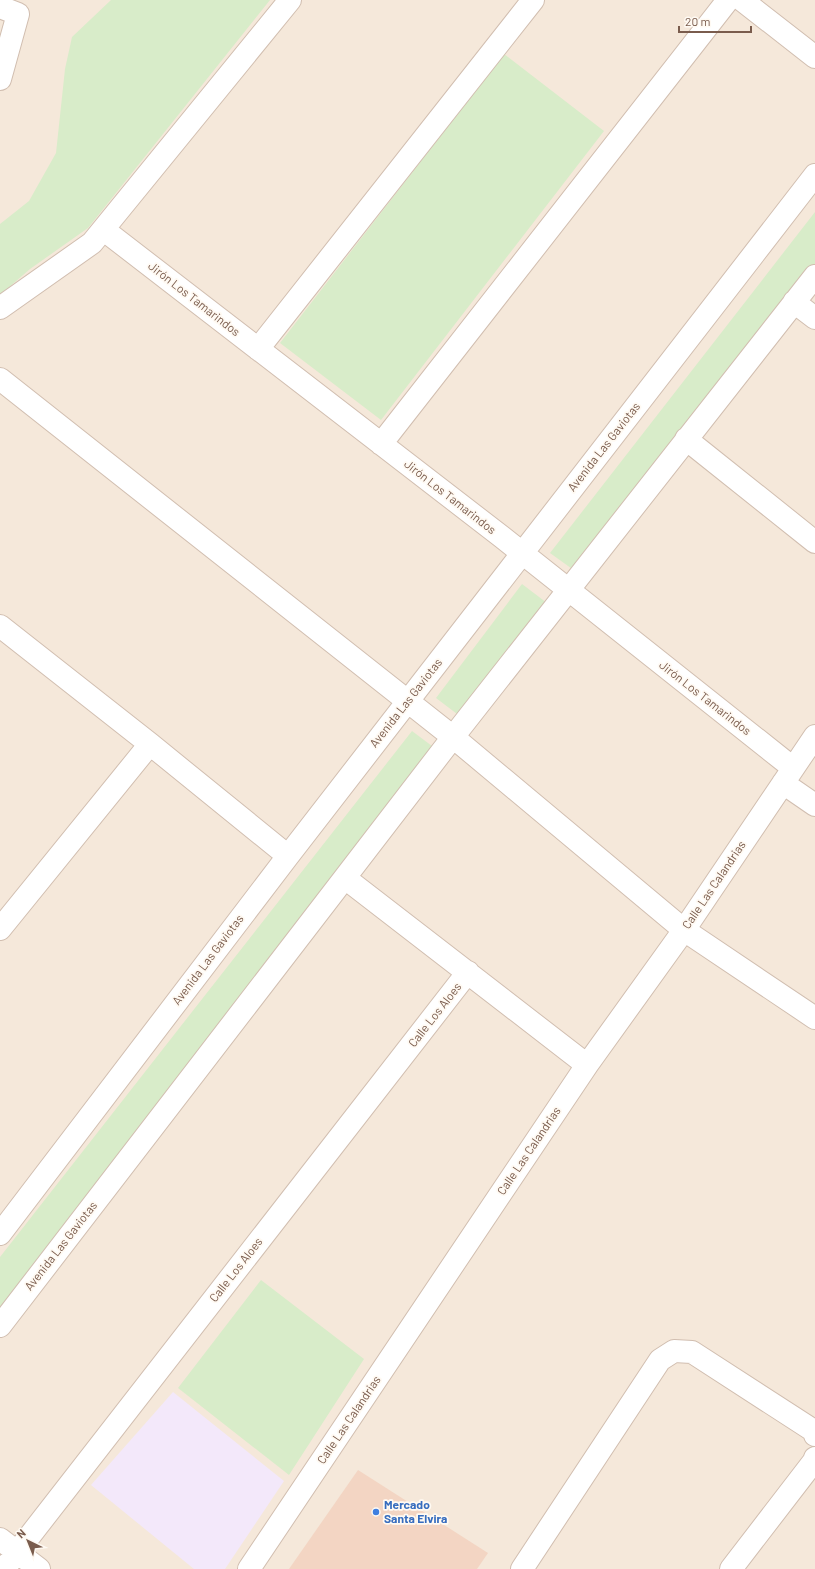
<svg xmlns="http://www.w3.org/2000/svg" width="815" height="1569" viewBox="0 0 815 1569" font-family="Barlow,sans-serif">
<rect width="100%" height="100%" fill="#fdf6ec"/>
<!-- residential -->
<path fill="#f5e8da" d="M 0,0 L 815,0 L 815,1569 L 0,1569 Z"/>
<!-- education -->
<path fill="#f3e8fa" d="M 173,1392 L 284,1481 L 225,1569 L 194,1569 L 91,1485 Z"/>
<!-- green -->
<path fill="#d8ecc9" d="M 111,0 L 270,0 L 88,228 L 30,269 L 0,295 L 0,224 L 29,201 L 56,153 L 65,69 L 72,37 Z
M 504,54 L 604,131 L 381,420 L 280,343 Z
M 815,212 L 815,264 L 575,571 L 550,553 Z
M 522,584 L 547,603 L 461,717 L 436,698 Z
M 412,731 L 436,749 L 0,1309 L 0,1257 Z
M 261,1280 L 364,1359 L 289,1475 L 178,1388 Z"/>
<!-- building -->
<path fill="#f3d5c3" d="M 358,1470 L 488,1553 L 477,1569 L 289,1569 Z"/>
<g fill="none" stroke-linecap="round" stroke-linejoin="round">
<!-- minor casing -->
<g stroke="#d1beb0" stroke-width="24">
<path id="minor" d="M 742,0 L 815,57
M 0,7 L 18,14 L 0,79
M 104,230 L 502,537 L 793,768
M 794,302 L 815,318
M 0,308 L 92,243 L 290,0
M 258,349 L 533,0
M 0,379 L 453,737 L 684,930 L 815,1018
M 686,439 L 815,542
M 381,444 L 728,0
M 0,626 L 150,744 L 288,856
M 783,783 L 815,805
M 345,878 L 587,1065
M 0,929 L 150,744
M 0,1234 L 288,856 L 815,175
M 0,1326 L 453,737 L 815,276
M 0,1539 L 39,1569
M 4,1569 L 468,972
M 249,1569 L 587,1065 L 684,930 L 815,736
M 522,1569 L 660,1360 L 674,1351 L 692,1352 L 814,1431 L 815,1435
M 731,1569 L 814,1461 L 815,1458"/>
</g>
<!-- minor -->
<use href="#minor" stroke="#fff" stroke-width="22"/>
</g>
<!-- markers -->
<circle fill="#3f7fe0" stroke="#fffaf3" stroke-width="1.5" cx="376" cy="1512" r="4"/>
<g text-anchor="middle" stroke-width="3.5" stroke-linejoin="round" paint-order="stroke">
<!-- street labels -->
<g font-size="12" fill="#7a5c4d" stroke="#fffaf3">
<text transform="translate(194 299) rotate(38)" y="4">Jirón Los Tamarindos</text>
<text transform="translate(604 447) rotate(-52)" y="4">Avenida Las Gaviotas</text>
<text transform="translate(450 497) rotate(38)" y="4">Jirón Los Tamarindos</text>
<text transform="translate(705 698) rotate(38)" y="4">Jirón Los Tamarindos</text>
<text transform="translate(406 703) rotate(-52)" y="4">Avenida Las Gaviotas</text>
<text transform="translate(714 885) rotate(-56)" y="4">Calle Las Calandrias</text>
<text transform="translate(208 960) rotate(-53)" y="4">Avenida Las Gaviotas</text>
<text transform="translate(435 1015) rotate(-52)" y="4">Calle Los Aloes</text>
<text transform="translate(529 1151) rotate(-56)" y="4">Calle Las Calandrias</text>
<text transform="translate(61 1246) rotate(-52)" y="4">Avenida Las Gaviotas</text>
<text transform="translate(236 1270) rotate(-52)" y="4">Calle Los Aloes</text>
<text transform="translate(349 1420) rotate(-56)" y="4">Calle Las Calandrias</text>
</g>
<!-- shop labels -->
<g font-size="12" font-weight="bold" fill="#366cbe" stroke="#fffaf3" text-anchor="start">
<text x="384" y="1509">Mercado<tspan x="384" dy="14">Santa Elvira</tspan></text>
</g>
</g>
<!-- north arrow -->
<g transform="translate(28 1541) rotate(317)" stroke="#fffaf3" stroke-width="3" paint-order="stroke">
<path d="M0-3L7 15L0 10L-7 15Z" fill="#7a5c4d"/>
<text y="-6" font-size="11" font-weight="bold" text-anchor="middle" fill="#7a5c4d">N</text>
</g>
<!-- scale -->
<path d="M679 26v6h72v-6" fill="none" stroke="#7a5c4d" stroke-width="2"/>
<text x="685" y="26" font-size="12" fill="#7a5c4d" stroke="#fffaf3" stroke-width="3" paint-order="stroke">20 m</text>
</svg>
